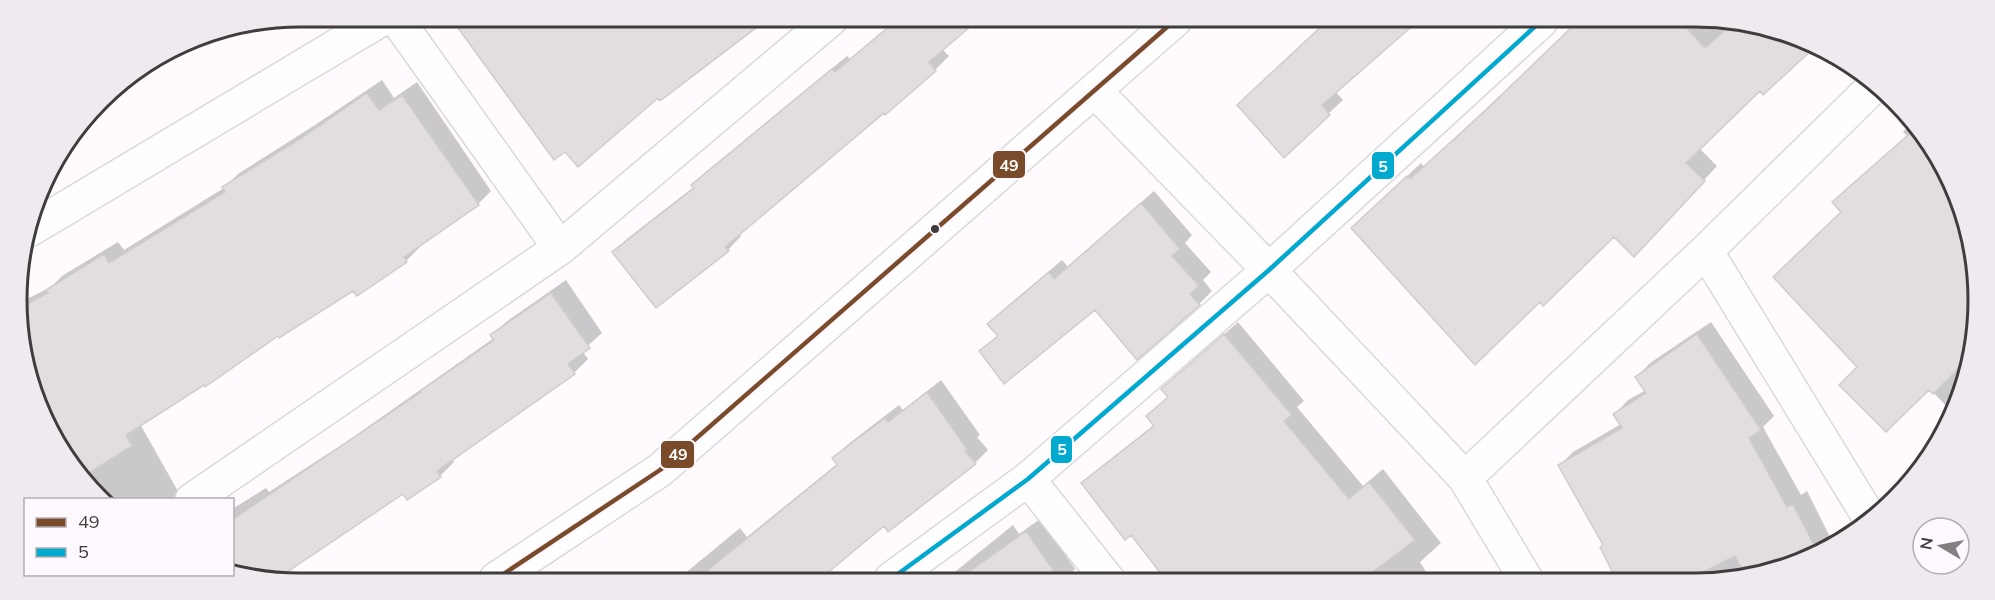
<svg xmlns="http://www.w3.org/2000/svg" width="1995" height="600" viewBox="0 0 1995 600" font-family="Mulish,sans-serif">
<rect width="100%" height="100%" fill="#fefafe"/>
<!-- shadow -->
<path fill="#0003" d="M 469,17 L 764,18 L 658,96 Z
M 897,19 L 977,19 L 942,49 L 949,56 L 935,70 L 739,233 L 741,236 L 728,250 L 614,252 L 628,238 L 695,186 L 694,185 L 707,171 L 847,56 L 850,59 Z
M 1334,20 L 1415,21 L 1335,91 L 1343,100 L 1284,155 Z
M 1579,21 L 1751,22 L 1760,89 L 1699,148 L 1717,166 L 1647,242 L 1614,235 L 1366,215 L 1421,163 L 1424,167 Z
M 382,80 L 394,98 L 417,82 L 491,191 L 478,204 L 419,245 L 420,247 L 406,261 L 353,289 L 279,334 L 140,424 L 183,500 L 104,500 L 75,472 L 26,373 L 21,302 L 51,287 L 62,276 L 118,242 L 124,250 L 224,188 L 238,174 L 315,125 Z
M 1911,123 L 1931,143 L 1973,245 L 1973,356 L 1952,412 L 1929,388 L 1859,367 L 1843,212 L 1907,136 L 1903,132 Z
M 1154,191 L 1192,235 L 1185,243 L 1211,272 L 1203,280 L 1212,291 L 1199,304 L 1095,308 L 981,351 L 998,335 L 989,324 L 1002,311 L 1062,260 L 1068,267 Z
M 566,280 L 602,333 L 582,351 L 588,359 L 574,373 L 451,459 L 454,462 L 440,476 L 404,492 L 278,578 L 244,578 L 232,573 L 232,509 L 266,488 L 269,492 L 349,440 L 494,338 L 492,335 L 506,322 Z
M 1238,322 L 1304,401 L 1297,407 L 1363,486 L 1383,469 L 1441,543 L 1420,562 L 1431,580 L 1168,580 L 1131,533 L 1083,483 L 1097,470 L 1155,424 L 1161,403 L 1169,396 L 1163,389 Z
M 1711,322 L 1774,416 L 1763,427 L 1801,495 L 1807,491 L 1833,543 L 1804,562 L 1732,581 L 1618,581 L 1604,544 L 1560,465 L 1573,452 L 1621,424 L 1615,414 L 1628,400 L 1646,390 L 1637,377 L 1650,363 Z
M 941,380 L 980,435 L 977,437 L 988,450 L 975,463 L 884,524 L 818,579 L 808,579 L 795,564 L 778,579 L 678,579 L 740,528 L 747,537 L 837,464 L 834,458 L 847,445 L 899,405 L 903,410 Z
M 1040,519 L 1075,569 L 1071,573 L 1076,580 L 946,579 L 1013,525 L 1019,534 Z"/>
<!-- building -->
<path fill="#e2dee0" stroke="#cfcccd" stroke-width="1.5" d="M 450,17 L 606,18 L 769,18 L 660,101 L 658,98 L 578,167 L 565,152 L 554,160 Z
M 898,19 L 979,19 L 929,62 L 936,71 L 885,115 L 884,113 L 725,247 L 729,251 L 656,308 L 612,252 L 694,188 L 691,185 L 832,69 L 835,72 Z
M 1328,20 L 1418,21 L 1322,105 L 1330,115 L 1284,158 L 1237,105 Z
M 1578,21 L 1681,22 L 1705,48 L 1734,22 L 1751,22 L 1814,48 L 1763,95 L 1760,91 L 1686,163 L 1705,181 L 1634,257 L 1614,237 L 1543,306 L 1540,302 L 1475,365 L 1351,228 L 1407,176 L 1410,179 L 1486,110 Z
M 367,93 L 379,110 L 402,95 L 479,205 L 404,257 L 407,262 L 357,296 L 353,291 L 279,338 L 278,336 L 205,387 L 204,385 L 126,435 L 132,446 L 81,478 L 75,472 L 26,373 L 22,307 L 48,293 L 46,290 L 104,254 L 109,263 L 225,192 L 222,187 L 300,139 Z
M 1916,128 L 1931,143 L 1973,245 L 1973,354 L 1933,394 L 1929,390 L 1886,432 L 1839,385 L 1857,367 L 1773,277 L 1841,212 L 1832,202 Z
M 1141,203 L 1180,249 L 1172,256 L 1199,286 L 1190,294 L 1200,305 L 1137,360 L 1095,310 L 1004,384 L 979,351 L 998,336 L 987,324 L 1049,272 L 1054,279 Z
M 551,293 L 590,348 L 568,364 L 575,374 L 437,471 L 441,477 L 407,500 L 403,494 L 278,578 L 244,578 L 232,573 L 232,520 L 421,392 L 420,391 L 494,340 L 490,335 Z
M 1224,334 L 1292,415 L 1284,421 L 1349,499 L 1369,482 L 1415,540 L 1362,580 L 1166,580 L 1131,535 L 1125,540 L 1081,483 L 1154,426 L 1146,416 L 1168,397 L 1161,389 Z
M 1697,334 L 1761,430 L 1749,438 L 1787,507 L 1793,504 L 1818,553 L 1804,562 L 1746,577 L 1735,556 L 1685,581 L 1617,581 L 1600,547 L 1603,545 L 1558,465 L 1622,428 L 1613,414 L 1646,393 L 1635,377 Z
M 927,392 L 967,449 L 965,451 L 976,464 L 888,532 L 884,526 L 820,579 L 697,579 L 837,465 L 832,458 L 885,418 L 888,422 Z
M 1026,531 L 1060,580 L 959,579 Z"/>
<g fill="none" stroke-linecap="round" stroke-linejoin="round">
<!-- street casing -->
<g stroke="#dbd8db" stroke-width="36">
<path id="street" d="M 395,17 L 560,248
M 1095,91 L 1269,270 L 1465,478 L 1527,581
M 29,230 L 385,17
M 1706,251 L 1871,520
M 1465,478 L 1706,251 L 1874,86
M 1028,479 L 1108,580
M 192,500 L 560,248 L 831,19
M 891,579 L 1028,479 L 1269,270 L 1541,21"/>
</g>
<!-- secondary casing -->
<g stroke="#dbd8db" stroke-width="36">
<path id="secondary" d="M 496,579 L 660,470 L 1175,20"/>
</g>
<!-- street -->
<use href="#street" stroke="#fffeff" stroke-width="33"/>
<!-- secondary -->
<use href="#secondary" stroke="#fffeff" stroke-width="33"/>
<!-- bus-1 casing -->
<g stroke="#fff9ff" stroke-width="9">
<path id="bus-1" d="M 496,579 L 660,470 L 1175,20"/>
</g>
<!-- bus-2 casing -->
<g stroke="#fff9ff" stroke-width="9">
<path id="bus-2" d="M 891,579 L 1028,479 L 1269,270 L 1541,21"/>
</g>
<!-- bus-1 -->
<use href="#bus-1" stroke="#7a4b2a" stroke-width="4.5"/>
<!-- bus-2 -->
<use href="#bus-2" stroke="#00a9ce" stroke-width="4.5"/>
</g>
<!-- markers -->
<circle fill="#3f3c3e" stroke="#fff9ff" stroke-width="2" cx="935" cy="229" r="5"/>
<!-- crop -->
<path d="M0 0H1995V600H0ZM300 27H1695A273 273 0 0 1 1968 300V300A273 273 0 0 1 1695 573H300A273 273 0 0 1 27 300V300A273 273 0 0 1 300 27Z" fill="#f0eaf0" fill-rule="evenodd"/>
<path fill="none" stroke="#3f3c3e" stroke-width="3" d="M300 27H1695A273 273 0 0 1 1968 300V300A273 273 0 0 1 1695 573H300A273 273 0 0 1 27 300V300A273 273 0 0 1 300 27Z"/>
<g stroke="#fff9ff" stroke-width="2">
<rect x="992" y="150" width="34" height="29" rx="6" fill="#7a4b2a"/>
<rect x="1371" y="151" width="24" height="29" rx="6" fill="#00a9ce"/>
<rect x="1050" y="435" width="23" height="29" rx="6" fill="#00a9ce"/>
<rect x="660" y="440" width="35" height="29" rx="6" fill="#7a4b2a"/>
</g>
<g font-size="16" text-anchor="middle" font-weight="bold" fill="#fff">
<text x="1009" y="171">49</text>
<text x="1383" y="172">5</text>
<text x="1062" y="455">5</text>
<text x="678" y="460">49</text>
</g>
<!-- legend -->
<rect x="24" y="498" width="210" height="78" fill="#fff9ff" stroke="#b2adb2" stroke-width="1.5"/>
<rect x="36" y="518" width="30" height="9" fill="#7a4b2a" stroke="#b2adb2" stroke-width="1.5"/>
<text x="78" y="528" font-size="18" fill="#3f3c3e">49</text>
<rect x="36" y="548" width="30" height="9" fill="#00a9ce" stroke="#b2adb2" stroke-width="1.5"/>
<text x="78" y="558" font-size="18" fill="#3f3c3e">5</text>
<!-- north arrow -->
<g transform="translate(1941 546) rotate(280)"><circle r="28" fill="#fff9ff" stroke="#b2adb2" stroke-width="1.5"/>
<path d="M0-4.5L10 22L0 15L-10 22Z" fill="#827e81"/>
<text y="-9" font-size="16" font-weight="bold" text-anchor="middle" fill="#3f3c3e">N</text>
</g>
</svg>
